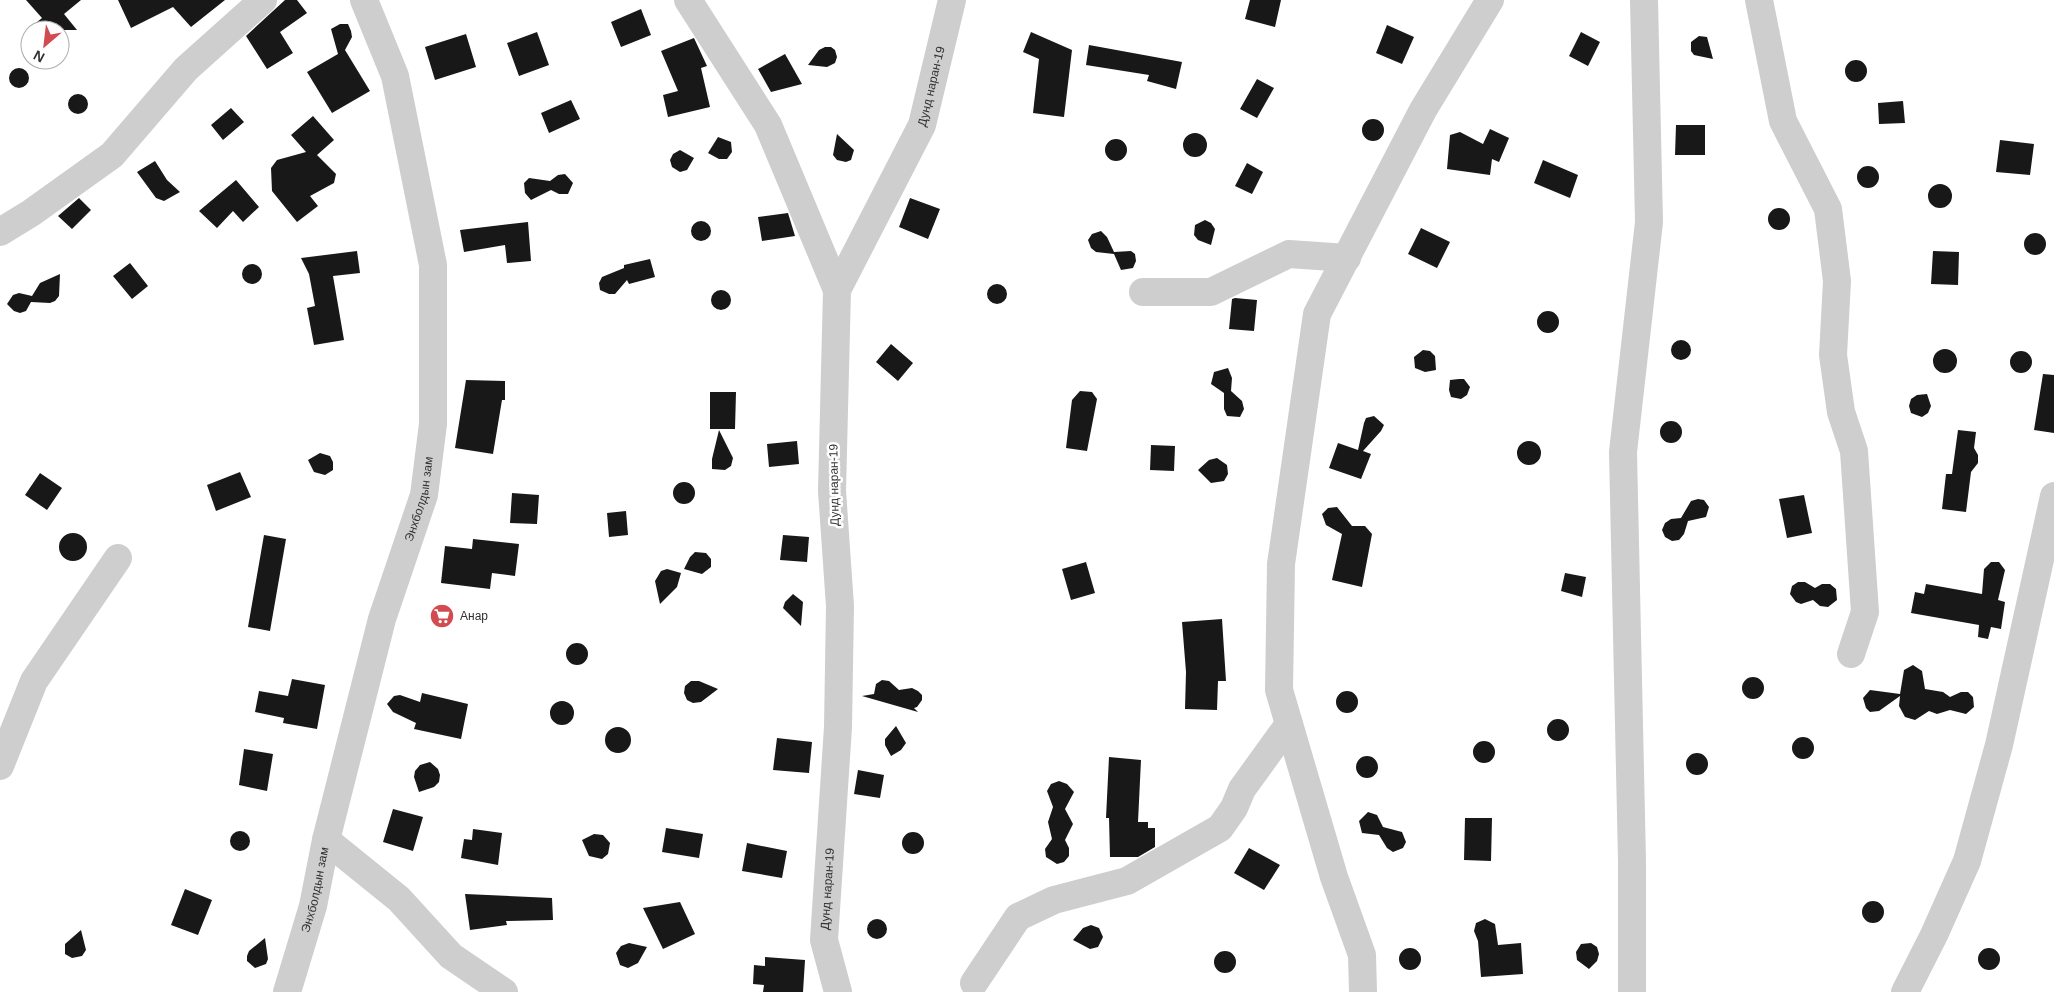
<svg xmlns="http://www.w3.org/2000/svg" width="2054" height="992" viewBox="0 0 2054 992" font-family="Arial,sans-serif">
<rect width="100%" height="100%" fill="#fff"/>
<!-- building -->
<path fill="#181818" d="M 26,0 L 81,0 L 64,14 L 77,30 L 27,30 L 42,18 Z
M 118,0 L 225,0 L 191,27 L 173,7 L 131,28 Z
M 285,0 L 297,0 L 307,13 L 280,32 L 293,53 L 267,69 L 246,36 Z
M 1250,0 L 1281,0 L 1275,27 L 1245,19 Z
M 641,9 L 651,35 L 621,47 L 611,22 Z
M 340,24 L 348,24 L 351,31 L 352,37 L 345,50 L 370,91 L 332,113 L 307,72 L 338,54 L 331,29 Z
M 1387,25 L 1414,37 L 1402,64 L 1376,53 Z
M 537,32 L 549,65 L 519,76 L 507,43 Z
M 1031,32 L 1072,50 L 1064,117 L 1033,113 L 1039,59 L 1023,52 Z
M 1581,32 L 1600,42 L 1588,66 L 1569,56 Z
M 466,34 L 476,67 L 435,80 L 425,47 Z
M 1699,36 L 1707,37 L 1713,59 L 1694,55 L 1691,51 L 1691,42 Z
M 694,38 L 707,66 L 701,68 L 710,107 L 668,117 L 663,95 L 678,91 L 661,51 Z
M 1089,45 L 1182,62 L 1176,89 L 1147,81 L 1149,75 L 1086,65 Z
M 825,47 L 831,47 L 835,50 L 837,57 L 835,63 L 827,67 L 808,65 L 819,50 Z
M 785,54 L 802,84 L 771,92 L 758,69 Z
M1845 71a11 11 0 1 1 22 0a11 11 0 1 1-22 0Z
M9 78a10 10 0 1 1 20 0a10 10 0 1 1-20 0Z
M 1257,79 L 1274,88 L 1257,118 L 1240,109 Z
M68 104a10 10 0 1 1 20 0a10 10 0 1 1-20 0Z
M 571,100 L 580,119 L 549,133 L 541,113 Z
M 1903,101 L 1905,123 L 1879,124 L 1878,103 Z
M 231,108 L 244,122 L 223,140 L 211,125 Z
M 313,116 L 334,140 L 317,155 L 336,174 L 334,183 L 310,196 L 318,206 L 297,222 L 272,191 L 271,168 L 277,160 L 306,152 L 291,135 Z
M1362 130a11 11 0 1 1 22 0a11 11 0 1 1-22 0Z
M 1676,125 L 1705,125 L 1705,155 L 1675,155 Z
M 1490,129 L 1509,138 L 1499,162 L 1492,159 L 1490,175 L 1447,169 L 1450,135 L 1460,132 L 1483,144 Z
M1183 145a12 12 0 1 1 24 0a12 12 0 1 1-24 0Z
M 837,134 L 854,150 L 851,160 L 846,162 L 837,160 L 833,155 Z
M 718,137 L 731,142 L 732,152 L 727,159 L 719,159 L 708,153 Z
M1105 150a11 11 0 1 1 22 0a11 11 0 1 1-22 0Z
M 2000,140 L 2034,144 L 2030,175 L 1996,172 Z
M 680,150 L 694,158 L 687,170 L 680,172 L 672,167 L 670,160 L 673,154 Z
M 1543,160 L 1578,175 L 1570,198 L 1534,183 Z
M 155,161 L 167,180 L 180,192 L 164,201 L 156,198 L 137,172 Z
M 1247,163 L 1263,172 L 1252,194 L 1235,186 Z
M1857 177a11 11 0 1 1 22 0a11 11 0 1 1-22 0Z
M 565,174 L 573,183 L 568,194 L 559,194 L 551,190 L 531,200 L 525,193 L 524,183 L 529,178 L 550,181 L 558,175 Z
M 236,180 L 259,207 L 243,222 L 233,211 L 217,228 L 199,211 Z
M1928 196a12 12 0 1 1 24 0a12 12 0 1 1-24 0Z
M 79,198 L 91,210 L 72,229 L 58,216 Z
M 910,198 L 940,209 L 928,239 L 899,227 Z
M1768 219a11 11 0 1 1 22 0a11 11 0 1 1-22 0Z
M 788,213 L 795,236 L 762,241 L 758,217 Z
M 1205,220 L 1211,223 L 1215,229 L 1211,245 L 1198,240 L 1194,235 L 1195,225 Z
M691 231a10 10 0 1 1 20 0a10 10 0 1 1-20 0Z
M 528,222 L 531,261 L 507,263 L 505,245 L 464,252 L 460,230 Z
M 1421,228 L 1450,242 L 1437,268 L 1408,254 Z
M 1101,231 L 1107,237 L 1114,252 L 1131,251 L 1135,254 L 1136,261 L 1133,268 L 1121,270 L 1114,254 L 1096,252 L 1091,248 L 1088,240 L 1092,234 Z
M2024 244a11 11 0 1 1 22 0a11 11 0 1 1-22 0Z
M 357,251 L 360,273 L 333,276 L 344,340 L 314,345 L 307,308 L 315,306 L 309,274 L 301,258 Z
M 1933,251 L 1959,252 L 1958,285 L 1931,284 Z
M 650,259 L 655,277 L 629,284 L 627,280 L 615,294 L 609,294 L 600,290 L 599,283 L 602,277 L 624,268 L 624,265 Z
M 130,263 L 148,286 L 132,299 L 113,276 Z
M242 274a10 10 0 1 1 20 0a10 10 0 1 1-20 0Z
M 60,274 L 59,296 L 55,301 L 50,303 L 31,302 L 26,311 L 20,313 L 14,311 L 7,304 L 13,295 L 19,293 L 32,296 L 40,283 Z
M987 294a10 10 0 1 1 20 0a10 10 0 1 1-20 0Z
M711 300a10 10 0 1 1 20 0a10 10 0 1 1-20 0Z
M 1235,298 L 1257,300 L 1254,331 L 1229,329 L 1232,299 Z
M1537 322a11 11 0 1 1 22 0a11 11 0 1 1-22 0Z
M1671 350a10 10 0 1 1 20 0a10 10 0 1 1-20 0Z
M 891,344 L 913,363 L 898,381 L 876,362 Z
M1933 361a12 12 0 1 1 24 0a12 12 0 1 1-24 0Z
M 1423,350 L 1430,351 L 1435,356 L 1436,370 L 1425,372 L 1415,368 L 1414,357 Z
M2010 362a11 11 0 1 1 22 0a11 11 0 1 1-22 0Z
M 1228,368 L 1232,378 L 1231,391 L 1242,401 L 1244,409 L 1240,417 L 1227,416 L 1224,409 L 1224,393 L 1211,384 L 1214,372 Z
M 2043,374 L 2054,375 L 2054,433 L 2034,430 Z
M 1459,379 L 1464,379 L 1470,387 L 1467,395 L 1461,399 L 1451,397 L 1449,390 L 1450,380 Z
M 466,380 L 505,381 L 505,400 L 502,400 L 493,454 L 455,448 Z
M 1080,391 L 1092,392 L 1097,399 L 1087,451 L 1066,448 L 1072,400 Z
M 710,392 L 736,392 L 735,429 L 710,429 Z
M 1927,394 L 1931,406 L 1928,413 L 1922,417 L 1911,413 L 1909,406 L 1911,399 L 1917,395 Z
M 1374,416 L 1384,425 L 1381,431 L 1363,451 L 1371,454 L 1361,479 L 1329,468 L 1338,443 L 1358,450 L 1364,423 L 1366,418 Z
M1660 432a11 11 0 1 1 22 0a11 11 0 1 1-22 0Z
M 719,430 L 733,458 L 731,466 L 725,470 L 712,469 L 712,459 Z
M 1958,430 L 1976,432 L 1974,448 L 1978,455 L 1978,463 L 1971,472 L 1966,512 L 1942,509 L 1946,474 L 1952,474 Z
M 797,441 L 799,464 L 769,467 L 767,444 Z
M1517 453a12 12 0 1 1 24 0a12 12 0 1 1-24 0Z
M 1151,445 L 1175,446 L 1174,471 L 1150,470 Z
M 320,453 L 330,456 L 333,462 L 333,470 L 325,475 L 314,472 L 308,460 Z
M 1217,458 L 1227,465 L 1228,474 L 1224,481 L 1211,483 L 1198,470 L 1209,460 Z
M 240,472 L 251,497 L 216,511 L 207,485 Z
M 40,473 L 62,488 L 47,510 L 25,495 Z
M673 493a11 11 0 1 1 22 0a11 11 0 1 1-22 0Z
M 512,493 L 539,495 L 537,524 L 510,523 Z
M 1804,495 L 1812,533 L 1787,538 L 1779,499 Z
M 1698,499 L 1704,500 L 1709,507 L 1706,517 L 1688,521 L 1684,534 L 1679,540 L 1672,541 L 1665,537 L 1662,530 L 1665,523 L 1671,519 L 1681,518 L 1691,501 Z
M 1337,507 L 1352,526 L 1365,526 L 1372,534 L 1362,587 L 1332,580 L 1342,534 L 1326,525 L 1322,514 L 1328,508 Z
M 626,511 L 628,535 L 609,537 L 607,513 Z
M59 547a14 14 0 1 1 28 0a14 14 0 1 1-28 0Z
M 264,535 L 286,539 L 270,631 L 248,627 Z
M 783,535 L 809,537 L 807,562 L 780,560 Z
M 473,539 L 519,544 L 515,576 L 492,573 L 490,589 L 441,583 L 445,546 L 472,549 Z
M 695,552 L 706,553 L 711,559 L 711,567 L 702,574 L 684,569 L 690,557 Z
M 1086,562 L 1095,593 L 1071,600 L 1062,569 Z
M 1991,562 L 1999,562 L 2005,570 L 1998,600 L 2005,602 L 2001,629 L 1991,627 L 1988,639 L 1978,637 L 1979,625 L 1911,613 L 1915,592 L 1924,594 L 1926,584 L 1982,594 L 1984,569 Z
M 667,569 L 681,573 L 677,587 L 660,604 L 655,581 L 661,571 Z
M 1565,573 L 1586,577 L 1582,597 L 1561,591 Z
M 1798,582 L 1805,582 L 1815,588 L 1822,584 L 1830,584 L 1836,589 L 1837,600 L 1828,607 L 1820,606 L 1813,600 L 1801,604 L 1796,602 L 1790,594 L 1792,586 Z
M 793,594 L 803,602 L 801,626 L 783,608 L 785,602 Z
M 1222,619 L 1226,681 L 1218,681 L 1217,710 L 1185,709 L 1186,672 L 1182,622 Z
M566 654a11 11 0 1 1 22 0a11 11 0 1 1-22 0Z
M 1913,665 L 1922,671 L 1925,689 L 1943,692 L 1950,697 L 1961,692 L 1968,692 L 1973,697 L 1974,707 L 1966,714 L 1950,710 L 1937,714 L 1929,711 L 1915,720 L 1905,717 L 1899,706 L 1900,696 L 1879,711 L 1870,712 L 1866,708 L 1863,698 L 1870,690 L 1900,694 L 1904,670 Z
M1742 688a11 11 0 1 1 22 0a11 11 0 1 1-22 0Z
M 292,679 L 325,685 L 317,729 L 283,723 L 284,718 L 255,712 L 259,691 L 288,696 Z
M 882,680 L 889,681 L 899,690 L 912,688 L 918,691 L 922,695 L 922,700 L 917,707 L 914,708 L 918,712 L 862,696 L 874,694 L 876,684 Z
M 691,681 L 699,681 L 718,689 L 701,702 L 693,703 L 687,700 L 684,693 L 685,686 Z
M1336 702a11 11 0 1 1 22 0a11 11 0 1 1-22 0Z
M 422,693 L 468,704 L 461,739 L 414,729 L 416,723 L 393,712 L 387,704 L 394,696 L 400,695 L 420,702 Z
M550 713a12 12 0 1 1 24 0a12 12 0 1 1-24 0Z
M1547 730a11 11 0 1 1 22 0a11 11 0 1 1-22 0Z
M 896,726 L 906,743 L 901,750 L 891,756 L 885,745 L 885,739 Z
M605 740a13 13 0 1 1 26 0a13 13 0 1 1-26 0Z
M1792 748a11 11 0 1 1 22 0a11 11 0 1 1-22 0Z
M 777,738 L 812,742 L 809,773 L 773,770 Z
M1473 752a11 11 0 1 1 22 0a11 11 0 1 1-22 0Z
M 244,749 L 273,754 L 267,791 L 239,785 Z
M1686 764a11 11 0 1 1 22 0a11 11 0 1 1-22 0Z
M1356 767a11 11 0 1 1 22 0a11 11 0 1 1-22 0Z
M 1109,757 L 1141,760 L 1138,822 L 1148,822 L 1148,828 L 1155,828 L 1155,847 L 1138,857 L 1110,857 L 1109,818 L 1106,818 Z
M 430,762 L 438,769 L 440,775 L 439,782 L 434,787 L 419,792 L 414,777 L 415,771 L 420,765 Z
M 858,770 L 884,775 L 880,798 L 854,794 Z
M 1059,781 L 1067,784 L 1074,792 L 1065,809 L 1073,824 L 1065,840 L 1069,848 L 1069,856 L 1064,862 L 1057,864 L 1046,857 L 1045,849 L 1052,839 L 1048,822 L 1053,807 L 1047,791 L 1051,784 Z
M 393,809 L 423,817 L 413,851 L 383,842 Z
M 1368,812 L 1377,815 L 1383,827 L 1402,832 L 1406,842 L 1403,848 L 1393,852 L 1387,848 L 1379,835 L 1362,833 L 1359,821 Z
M 1465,818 L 1492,818 L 1491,861 L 1464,860 Z
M 666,828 L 703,834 L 699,858 L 662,852 Z
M 473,829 L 502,833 L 498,865 L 461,858 L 464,839 L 472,840 Z
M230 841a10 10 0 1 1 20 0a10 10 0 1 1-20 0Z
M902 843a11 11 0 1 1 22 0a11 11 0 1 1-22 0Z
M 594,834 L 603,835 L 610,843 L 608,854 L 602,859 L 589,856 L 582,840 Z
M 747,843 L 787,851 L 782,878 L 742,871 Z
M 1249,848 L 1280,865 L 1264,890 L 1234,873 Z
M 185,889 L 212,900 L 198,935 L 171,925 Z
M 465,894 L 552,898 L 553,920 L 506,921 L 507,925 L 470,930 Z
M1862 912a11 11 0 1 1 22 0a11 11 0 1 1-22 0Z
M 680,902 L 695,934 L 663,949 L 643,908 Z
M 1485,919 L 1495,924 L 1498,945 L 1521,943 L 1523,974 L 1481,977 L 1478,941 L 1474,931 L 1476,923 Z
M867 929a10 10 0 1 1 20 0a10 10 0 1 1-20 0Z
M 1091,925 L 1099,928 L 1103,937 L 1098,947 L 1090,949 L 1073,940 L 1083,928 Z
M 81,930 L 86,950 L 82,956 L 72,958 L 65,954 L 65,944 Z
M 265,938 L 268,959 L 266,964 L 255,968 L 247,961 L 247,956 L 249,951 Z
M 629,943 L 647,947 L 638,963 L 628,968 L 620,965 L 616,953 L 621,946 Z
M 1591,943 L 1597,947 L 1599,954 L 1597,961 L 1589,969 L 1577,960 L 1576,952 L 1581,944 Z
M1978 959a11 11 0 1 1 22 0a11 11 0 1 1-22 0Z
M1399 959a11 11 0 1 1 22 0a11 11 0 1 1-22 0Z
M1214 962a11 11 0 1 1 22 0a11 11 0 1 1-22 0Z
M 765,957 L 805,960 L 803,992 L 763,992 L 764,985 L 753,984 L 754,965 L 765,966 Z"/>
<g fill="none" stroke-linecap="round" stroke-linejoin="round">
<!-- minor -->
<g stroke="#cecece" stroke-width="28">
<path d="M 688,0 L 768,125 L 837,290"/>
<path d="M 1759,0 L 1783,121 L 1828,209 L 1837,281 L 1833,355 L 1841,412 L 1854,451 L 1865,612 L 1851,654"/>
<path d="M 0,232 L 31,213 L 112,155 L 186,69 L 263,0"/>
<path d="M 1143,292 L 1211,292 L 1289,254 L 1347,258"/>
<path d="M 0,766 L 34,681 L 118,558"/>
<path d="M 326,840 L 399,899 L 451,956 L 504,992"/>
<path d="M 974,983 L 1018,917 L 1054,900 L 1127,881 L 1220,828 L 1234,808 L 1242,789 L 1289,724"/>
<path id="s1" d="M 287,992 L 313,906 L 326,840 L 382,619 L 424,495 L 433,424 L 433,265 L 395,76 L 364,0"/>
<path id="s2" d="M 838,992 L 824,940 L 838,727 L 840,606 L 832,491 L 837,290 L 922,125 L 952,0"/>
<path d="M 1363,992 L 1362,955 L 1334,877 L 1279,690 L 1281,564 L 1317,314 L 1423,110 L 1490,0"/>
<path d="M 1632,992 L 1632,861 L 1623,452 L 1649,222 L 1644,0"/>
<path d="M 1905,992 L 1934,935 L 1967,861 L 1999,745 L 2054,496"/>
</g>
</g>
<!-- icons -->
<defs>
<g id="supermarket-disc" transform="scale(1.25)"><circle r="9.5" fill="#d14b50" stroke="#fff"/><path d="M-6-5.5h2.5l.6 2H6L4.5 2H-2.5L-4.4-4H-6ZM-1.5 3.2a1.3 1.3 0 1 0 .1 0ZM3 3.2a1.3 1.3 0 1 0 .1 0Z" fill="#fff"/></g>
</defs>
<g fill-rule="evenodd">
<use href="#supermarket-disc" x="442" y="616"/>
</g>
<g text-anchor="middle" stroke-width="5" stroke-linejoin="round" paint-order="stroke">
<!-- street labels -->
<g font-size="12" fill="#313131" stroke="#fff">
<text dy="4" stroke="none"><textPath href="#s2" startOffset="930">Дунд наран-19</textPath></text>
<text transform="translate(834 485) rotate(-91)" y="4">Дунд наран-19</text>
<text dy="4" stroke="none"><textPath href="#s1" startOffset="511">Энхболдын зам</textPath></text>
<text dy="4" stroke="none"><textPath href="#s2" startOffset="105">Дунд наран-19</textPath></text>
<text dy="4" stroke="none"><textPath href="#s1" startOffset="106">Энхболдын зам</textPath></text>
</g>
<!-- poi labels -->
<g font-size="12" fill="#313131" stroke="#fff" text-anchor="start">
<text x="460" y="620">Анар</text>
</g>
</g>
<!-- north arrow -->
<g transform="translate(45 45) rotate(208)"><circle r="24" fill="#ffffff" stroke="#adadad"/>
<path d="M0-4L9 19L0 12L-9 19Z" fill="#d14b50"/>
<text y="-8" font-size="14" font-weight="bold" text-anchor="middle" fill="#313131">N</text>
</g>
</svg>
